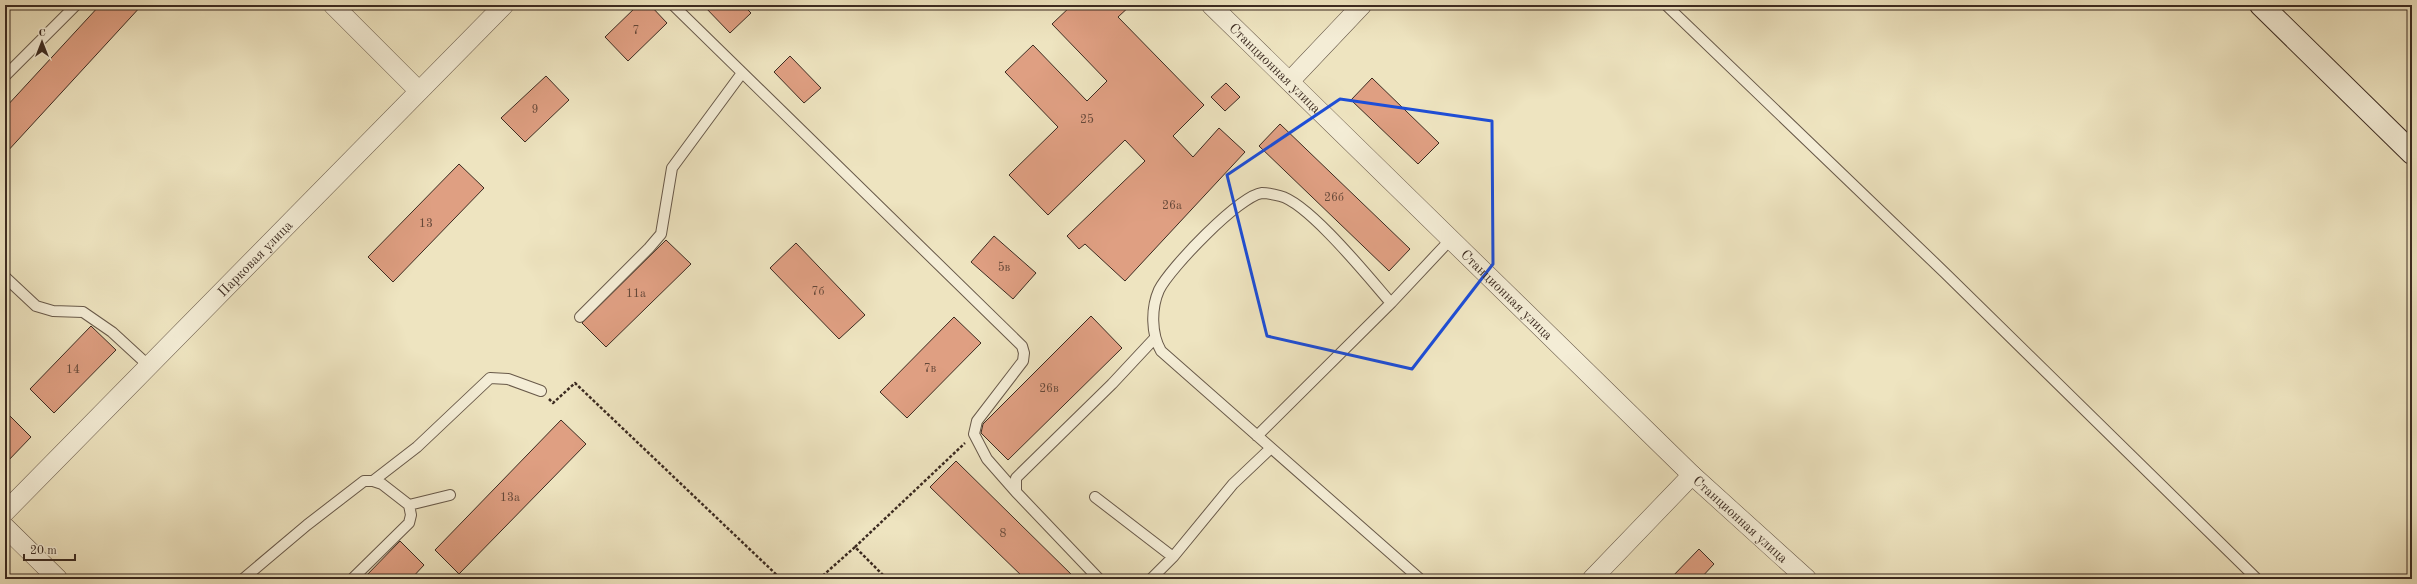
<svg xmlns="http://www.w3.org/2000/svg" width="2417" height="584" viewBox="0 0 2417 584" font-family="'Old Standard TT',serif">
<rect width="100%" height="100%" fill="#eee4c0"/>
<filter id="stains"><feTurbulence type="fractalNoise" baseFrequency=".005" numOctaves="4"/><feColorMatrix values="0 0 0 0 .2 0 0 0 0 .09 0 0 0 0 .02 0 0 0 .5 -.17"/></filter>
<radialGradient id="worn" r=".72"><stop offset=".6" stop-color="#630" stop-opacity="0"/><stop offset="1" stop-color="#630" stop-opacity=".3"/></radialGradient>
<!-- building -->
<path fill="#df9f82" stroke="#3c2b21" d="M 100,5 L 142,5 L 5,154 L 5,108 Z
M 638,5 L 650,5 L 667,23 L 628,61 L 605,37 Z
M 703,5 L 743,5 L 751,13 L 730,33 Z
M 1072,5 L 1131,5 L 1118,17 L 1204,105 L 1173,136 L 1193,157 L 1219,128 L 1245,152 L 1125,281 L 1085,244 L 1079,249 L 1067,236 L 1145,161 L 1125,140 L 1048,215 L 1009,175 L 1058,127 L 1005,72 L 1033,45 L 1087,101 L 1107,81 L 1052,24 Z
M 790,56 L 821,88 L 804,103 L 774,72 Z
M 546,76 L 569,100 L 525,142 L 501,118 Z
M 1372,78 L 1439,143 L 1418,164 L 1351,100 Z
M 1226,83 L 1240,97 L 1225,111 L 1211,97 Z
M 1280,124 L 1410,249 L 1389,271 L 1259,146 Z
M 459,164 L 484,188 L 393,282 L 368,257 Z
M 994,236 L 1036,273 L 1013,299 L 971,262 Z
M 666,240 L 691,264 L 606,347 L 582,323 Z
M 796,243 L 865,315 L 839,339 L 770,268 Z
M 1091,316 L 1122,348 L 1008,460 L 981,433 L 983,424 Z
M 954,317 L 981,343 L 907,418 L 880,392 Z
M 91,326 L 116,350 L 54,413 L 30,389 Z
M 5,411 L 31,437 L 5,464 Z
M 561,420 L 586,444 L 459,574 L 435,550 Z
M 956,461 L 1076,579 L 1025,579 L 930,487 Z
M 400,541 L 424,565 L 411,579 L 363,579 Z
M 1699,549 L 1714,564 L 1700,579 L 1670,579 Z"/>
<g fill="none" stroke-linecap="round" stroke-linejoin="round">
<!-- service casing -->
<g stroke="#685949" stroke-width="12">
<path id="service" d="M 673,5 L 1022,346 L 1024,353 L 1023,361 L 977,421 L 974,434 L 987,459 L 1016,492
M 1666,5 L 1945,273 L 2257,579
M 5,76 L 76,5
M 5,277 L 36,306 L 53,311 L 83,312 L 112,332 L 149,366
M 1391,303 C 1370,279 1309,203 1280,196 C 1276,195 1267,193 1262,193 C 1239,196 1170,268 1159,290 C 1151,308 1151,334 1161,351 L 1420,579
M 580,317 L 649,248 L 661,234 L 672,168 L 742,73
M 1257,436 L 1391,303 L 1451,239
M 373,481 L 382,484 L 409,505 L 450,495
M 1095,497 L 1173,557
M 243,579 L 307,525 L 364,481 L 373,481 L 417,447 L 490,378 L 508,379 L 541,391
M 352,579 L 409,523 L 411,515 L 409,505
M 1099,579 L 1016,492 L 1016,478 L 1112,384 L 1154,339
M 1151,579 L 1173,557 L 1233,484 L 1271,448"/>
</g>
<!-- minor casing -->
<g stroke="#685949" stroke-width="20">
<g id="minor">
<path d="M 333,5 L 419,91"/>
<path id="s1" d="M 1211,5 L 1692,475 L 1807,579"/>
<path d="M 1290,81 L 1362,5"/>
<path id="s2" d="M 5,512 L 504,5"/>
<path d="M 5,527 L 58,579"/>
<path d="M 1592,579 L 1692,475"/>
</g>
</g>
<!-- secondary casing -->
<g stroke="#3c2b21" stroke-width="24">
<path id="secondary" d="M 2261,5 L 2412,153"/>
</g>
<!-- path -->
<path stroke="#3c2b21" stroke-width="2.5" stroke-dasharray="3 2" stroke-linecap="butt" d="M 549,399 L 553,403 L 575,383 L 781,579
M 855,547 L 965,443
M 819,579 L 855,547 L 887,579"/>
<!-- service -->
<use href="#service" stroke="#f4edd6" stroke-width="10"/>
<!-- minor -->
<use href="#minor" stroke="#f4edd6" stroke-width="19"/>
<!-- secondary -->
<use href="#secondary" stroke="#f4edd6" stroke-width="22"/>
</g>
<!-- marked area -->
<path fill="none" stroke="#1d4ed8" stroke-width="3" stroke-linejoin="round" d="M 1340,99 L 1492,121 L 1493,264 L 1412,369 L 1267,336 L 1227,175 Z"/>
<g text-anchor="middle" stroke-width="3.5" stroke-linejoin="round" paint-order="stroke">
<!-- number labels -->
<g font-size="12" fill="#654839">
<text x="636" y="34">7</text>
<text x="535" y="113">9</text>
<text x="1087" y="123">25</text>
<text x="1334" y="201">26б</text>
<text x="1172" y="209">26а</text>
<text x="426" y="227">13</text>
<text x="1004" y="271">5в</text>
<text x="818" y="295">7б</text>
<text x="636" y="297">11а</text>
<text x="930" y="372">7в</text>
<text x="73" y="373">14</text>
<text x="1049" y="392">26в</text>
<text x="510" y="501">13а</text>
<text x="1003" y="537">8</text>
</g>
<!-- street labels -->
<g font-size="14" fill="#3c2b21" stroke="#f4edd6">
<text dy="5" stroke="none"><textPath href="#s1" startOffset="90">Станционная улица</textPath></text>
<text dy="5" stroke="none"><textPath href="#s2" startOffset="356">Парковая улица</textPath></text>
<text dy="5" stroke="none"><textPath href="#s1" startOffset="414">Станционная улица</textPath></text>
<text dy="5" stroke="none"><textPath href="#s1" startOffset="738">Станционная улица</textPath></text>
</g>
</g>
<!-- margin -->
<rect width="2417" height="584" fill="none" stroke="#eee4c0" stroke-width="20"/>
<rect x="6" y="6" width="2405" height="572" fill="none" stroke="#3c2b21" stroke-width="2"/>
<rect x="10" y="10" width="2397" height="564" fill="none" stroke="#3c2b21"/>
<!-- north arrow -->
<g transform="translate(42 42)" stroke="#f4edd6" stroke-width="3" paint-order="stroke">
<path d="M0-3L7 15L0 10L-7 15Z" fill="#3c2b21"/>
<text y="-6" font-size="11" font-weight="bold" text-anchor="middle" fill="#3c2b21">С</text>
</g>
<!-- scale -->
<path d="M24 554v6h51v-6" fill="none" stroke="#3c2b21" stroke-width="2"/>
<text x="30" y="554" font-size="12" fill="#3c2b21" stroke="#f4edd6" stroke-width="3" paint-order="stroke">20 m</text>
<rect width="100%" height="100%" filter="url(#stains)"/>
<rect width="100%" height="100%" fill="url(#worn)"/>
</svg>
